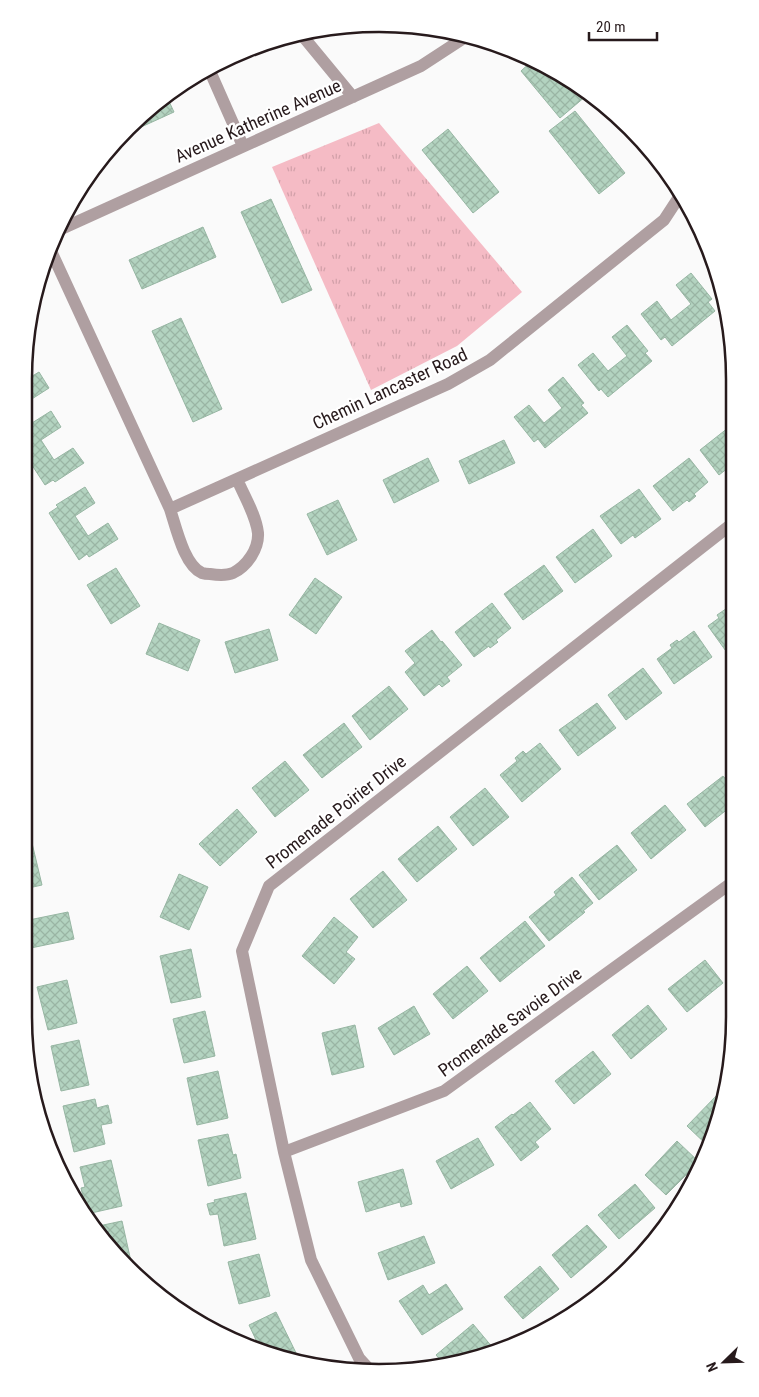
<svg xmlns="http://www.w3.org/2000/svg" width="759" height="1397" viewBox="0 0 759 1397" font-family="'Roboto Condensed',sans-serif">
<defs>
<pattern id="park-tufts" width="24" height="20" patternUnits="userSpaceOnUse" patternTransform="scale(1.25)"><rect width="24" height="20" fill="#f5bbc5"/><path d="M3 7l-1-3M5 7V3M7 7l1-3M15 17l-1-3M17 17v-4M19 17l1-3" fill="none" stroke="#d2a0a9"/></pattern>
<pattern id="building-cross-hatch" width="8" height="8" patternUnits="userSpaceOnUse" patternTransform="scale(1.25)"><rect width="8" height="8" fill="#b3d3c0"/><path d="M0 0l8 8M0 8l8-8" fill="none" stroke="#9ab5a4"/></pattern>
</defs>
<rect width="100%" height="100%" fill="#fafafa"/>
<!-- park -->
<path fill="url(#park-tufts)" d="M 379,123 L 522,292 L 457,346 L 371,390 L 272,167 Z"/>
<!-- building -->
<path fill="url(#building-cross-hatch)" stroke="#97b6a3" d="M 533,60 L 557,71 L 578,87 L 586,96 L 560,118 L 521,71 Z
M 166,95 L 174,112 L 128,133 L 127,131 Z
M 575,111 L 625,173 L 599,194 L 549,131 Z
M 448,129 L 499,192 L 473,213 L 422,150 Z
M 271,199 L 312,290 L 282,303 L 241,212 Z
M 203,227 L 216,257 L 142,289 L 129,260 Z
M 691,273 L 712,299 L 708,302 L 715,311 L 672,346 L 665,337 L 661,340 L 641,314 L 657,301 L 671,320 L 691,304 L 676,285 Z
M 181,318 L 222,409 L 193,422 L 152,331 Z
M 627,325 L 648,351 L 645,353 L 652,361 L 608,397 L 601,389 L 599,391 L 578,365 L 593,353 L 608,371 L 627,356 L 612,337 Z
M 39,372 L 49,388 L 24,404 L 24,381 Z
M 563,377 L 584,403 L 581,405 L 588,413 L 545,448 L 538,439 L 534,442 L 514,417 L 529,405 L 544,423 L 562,408 L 548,390 Z
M 51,411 L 61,427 L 41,440 L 54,460 L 73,448 L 84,463 L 55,482 L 53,480 L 45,485 L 24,453 L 24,428 Z
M 733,424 L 733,464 L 719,475 L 700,450 Z
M 504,440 L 515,463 L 469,484 L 459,461 Z
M 428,458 L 439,481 L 394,503 L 383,480 Z
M 689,458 L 708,482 L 694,494 L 696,496 L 689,502 L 687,500 L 673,511 L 653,486 Z
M 85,487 L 95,503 L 75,516 L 88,536 L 108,523 L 118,539 L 89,557 L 87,554 L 79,560 L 49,513 L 58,507 L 56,505 Z
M 639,489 L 661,519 L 635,538 L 633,535 L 621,544 L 600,516 Z
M 338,500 L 357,540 L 327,555 L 307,514 Z
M 593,529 L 612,556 L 575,583 L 556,557 Z
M 544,565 L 563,591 L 523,620 L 504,594 Z
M 116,568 L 140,606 L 111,624 L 87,585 Z
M 315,578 L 342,597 L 316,634 L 289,615 Z
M 492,603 L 511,628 L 496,640 L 498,642 L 490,648 L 489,646 L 474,657 L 455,632 Z
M 733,604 L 733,650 L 728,654 L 708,626 L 719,618 L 717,615 Z
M 159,623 L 200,640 L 188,671 L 146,654 Z
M 269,629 L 278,660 L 235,673 L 225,642 Z
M 432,630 L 441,642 L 442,641 L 462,665 L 447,677 L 450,681 L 442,687 L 439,684 L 424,696 L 405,672 L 415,663 L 405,651 Z
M 694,631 L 712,657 L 674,684 L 657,659 L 672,648 L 670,645 L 677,640 L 679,642 Z
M 643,668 L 662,693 L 626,720 L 608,695 Z
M 389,686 L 408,709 L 370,740 L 352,716 Z
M 597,703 L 616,728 L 578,756 L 559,730 Z
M 24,720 L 31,749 L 24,750 Z
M 344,723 L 362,747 L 322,778 L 303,755 Z
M 540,743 L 561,769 L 522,802 L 500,775 L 517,761 L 515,758 L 523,751 L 526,754 Z
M 285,761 L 309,790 L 275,817 L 252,788 Z
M 723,776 L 734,789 L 734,804 L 705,827 L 687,804 Z
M 485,788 L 509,817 L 473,846 L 450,817 Z
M 665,805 L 686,830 L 651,859 L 631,833 Z
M 237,809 L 257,832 L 220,866 L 199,844 Z
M 24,810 L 30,835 L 24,836 Z
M 438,826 L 457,849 L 417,882 L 398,859 Z
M 32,843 L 42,885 L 24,889 L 24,845 Z
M 617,845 L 637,870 L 599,900 L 579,875 Z
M 383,871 L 407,900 L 373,928 L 350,899 Z
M 179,874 L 208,887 L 189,930 L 160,917 Z
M 572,877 L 593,903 L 583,911 L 585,912 L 584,913 L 549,941 L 529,917 L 556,895 L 554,892 Z
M 68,912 L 74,939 L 26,949 L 24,938 L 24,921 Z
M 334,917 L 358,937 L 346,952 L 355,959 L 334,984 L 302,956 Z
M 525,921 L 545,946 L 500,982 L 480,958 Z
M 191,949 L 201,997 L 171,1003 L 160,956 Z
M 705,960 L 723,983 L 687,1012 L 668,989 Z
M 467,966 L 488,991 L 453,1019 L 433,994 Z
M 67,980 L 77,1023 L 48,1030 L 37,987 Z
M 648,1005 L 667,1029 L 631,1059 L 612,1035 Z
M 414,1006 L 430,1034 L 394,1055 L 378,1028 Z
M 205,1011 L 215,1056 L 184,1063 L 173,1019 Z
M 355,1025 L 364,1067 L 332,1075 L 322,1033 Z
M 79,1040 L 89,1085 L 61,1091 L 51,1046 Z
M 593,1051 L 611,1074 L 574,1104 L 555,1081 Z
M 218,1071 L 228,1118 L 197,1125 L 187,1078 Z
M 718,1094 L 725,1100 L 723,1110 L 708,1146 L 687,1126 Z
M 95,1099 L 97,1108 L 108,1105 L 112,1123 L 101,1125 L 105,1144 L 74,1152 L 63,1106 Z
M 530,1102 L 551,1129 L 535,1142 L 539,1147 L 521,1161 L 495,1127 L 512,1114 L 513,1115 Z
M 228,1134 L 233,1155 L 236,1154 L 241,1178 L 208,1186 L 198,1140 Z
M 478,1138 L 494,1165 L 451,1189 L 436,1161 Z
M 677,1141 L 699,1162 L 666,1195 L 645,1175 Z
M 111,1160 L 122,1206 L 87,1214 L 81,1188 L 85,1187 L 80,1167 Z
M 403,1169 L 412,1204 L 401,1207 L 400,1202 L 366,1212 L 358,1182 Z
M 635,1184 L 655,1208 L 619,1239 L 598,1215 Z
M 246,1193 L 256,1239 L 224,1246 L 218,1214 L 210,1215 L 207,1204 L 215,1202 L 214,1200 Z
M 122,1221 L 132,1266 L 97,1234 L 94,1227 Z
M 587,1225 L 607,1247 L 571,1278 L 552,1255 Z
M 424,1236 L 435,1263 L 388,1280 L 378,1253 Z
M 259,1254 L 270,1296 L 239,1304 L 228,1262 Z
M 540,1266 L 559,1289 L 523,1319 L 504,1297 Z
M 446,1284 L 463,1309 L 422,1335 L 399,1301 L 423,1285 L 429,1295 Z
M 276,1312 L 298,1357 L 289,1361 L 252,1345 L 257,1342 L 249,1325 Z
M 473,1324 L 493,1348 L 487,1353 L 443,1363 L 436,1355 Z"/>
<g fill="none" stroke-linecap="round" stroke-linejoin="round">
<!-- minor -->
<path stroke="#af9fa1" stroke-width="12" d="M 301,34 L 353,97
M 209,69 L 243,146
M 59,230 L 421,66 L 467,36
M 51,251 L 170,509 L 448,384 L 490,360 L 664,220 L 681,194
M 170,509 C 176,527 184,565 202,573 C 205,574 207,574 210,574 C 217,575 226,576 233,573 C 247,566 259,549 258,533 C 256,515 244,496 237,479
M 284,1152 L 444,1091 L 734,881
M 369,1369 L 359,1358 L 311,1260 L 284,1152 L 242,951 L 269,886 L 733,523"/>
</g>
<g text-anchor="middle" stroke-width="4.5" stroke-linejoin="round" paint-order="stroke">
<!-- street labels -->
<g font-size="18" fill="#271a1c" stroke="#fff">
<text transform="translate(258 121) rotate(-24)" y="6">Avenue Katherine Avenue</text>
<text transform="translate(390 389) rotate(-25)" y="6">Chemin Lancaster Road</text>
<text transform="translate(336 812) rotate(-38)" y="6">Promenade Poirier Drive</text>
<text transform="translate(510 1022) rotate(-36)" y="6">Promenade Savoie Drive</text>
</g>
</g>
<!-- crop -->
<path d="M0 0H759V1397H0ZM379 32H379A347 347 0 0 1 726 379V1017A347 347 0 0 1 379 1364H379A347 347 0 0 1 32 1017V379A347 347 0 0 1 379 32Z" fill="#fff" fill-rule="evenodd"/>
<path fill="none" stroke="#271a1c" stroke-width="2.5" d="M379 32H379A347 347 0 0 1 726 379V1017A347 347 0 0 1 379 1364H379A347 347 0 0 1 32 1017V379A347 347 0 0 1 379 32Z"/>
<!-- north arrow -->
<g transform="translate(724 1362) rotate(247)" stroke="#ffffff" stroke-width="4" paint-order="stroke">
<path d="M0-4L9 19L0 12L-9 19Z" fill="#271a1c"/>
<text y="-8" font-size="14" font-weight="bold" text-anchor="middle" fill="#271a1c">N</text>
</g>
<!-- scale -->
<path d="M589 32v8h68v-8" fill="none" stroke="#271a1c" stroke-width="2.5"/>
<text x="596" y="32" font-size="15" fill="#271a1c" stroke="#ffffff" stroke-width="4" paint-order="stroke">20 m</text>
</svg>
